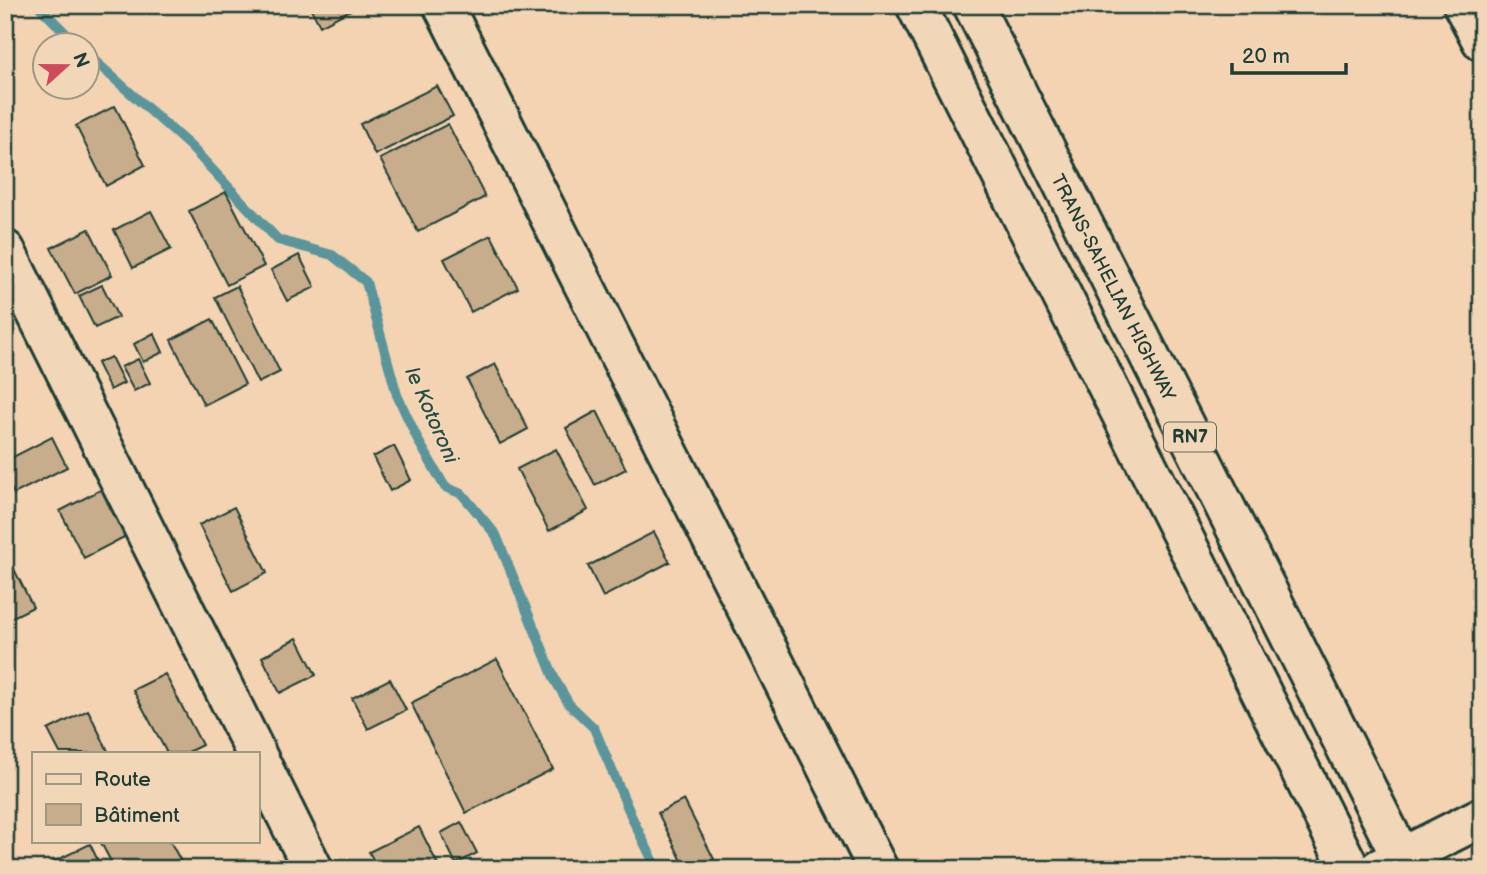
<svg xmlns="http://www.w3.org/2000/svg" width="1487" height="874" viewBox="0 0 1487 874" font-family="'Balsamiq Sans',sans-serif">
<rect width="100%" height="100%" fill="#f3d3b2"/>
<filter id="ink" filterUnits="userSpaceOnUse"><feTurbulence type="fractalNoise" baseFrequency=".0143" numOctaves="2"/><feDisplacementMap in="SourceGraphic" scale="14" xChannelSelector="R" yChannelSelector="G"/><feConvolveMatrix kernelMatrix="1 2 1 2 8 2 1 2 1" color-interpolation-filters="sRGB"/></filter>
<g filter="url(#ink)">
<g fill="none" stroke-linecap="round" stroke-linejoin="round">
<!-- stream -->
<path stroke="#5a959b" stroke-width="10" d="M 38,5 L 78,46
M 88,55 L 191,147 L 278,240 L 332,255 L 366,282 L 397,395 L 419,442 L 445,487 L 462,494 L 496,535 L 555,680 L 569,704 L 594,728 L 633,820 L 657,869"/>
</g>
<!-- building -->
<path fill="#c7ad8c" stroke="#1f3d34" stroke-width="2" d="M 309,5 L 360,5 L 320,26 Z
M 437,86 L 453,116 L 375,155 L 360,124 Z
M 115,106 L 145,165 L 106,186 L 76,126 Z
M 448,124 L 485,197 L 418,232 L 380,159 Z
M 226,192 L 264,266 L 227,285 L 189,211 Z
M 151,211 L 171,249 L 133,268 L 114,230 Z
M 89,229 L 112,275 L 75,294 L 51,248 Z
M 491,235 L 518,288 L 471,312 L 444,259 Z
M 299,255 L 315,287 L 287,301 L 271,270 Z
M 102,285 L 118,317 L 95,328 L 79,296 Z
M 237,286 L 280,372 L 258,383 L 215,297 Z
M 212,319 L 245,384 L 204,405 L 171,340 Z
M 154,333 L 163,352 L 143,362 L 134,344 Z
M 111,357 L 124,383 L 110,390 L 97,363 Z
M 138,359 L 150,383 L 134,391 L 121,367 Z
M 495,364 L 528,429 L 500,444 L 467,379 Z
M 597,411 L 626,469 L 595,485 L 566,428 Z
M 52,437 L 67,467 L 14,494 L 5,477 L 5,461 Z
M 394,446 L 411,480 L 390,491 L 373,457 Z
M 556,449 L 588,510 L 549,531 L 517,469 Z
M 102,489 L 126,536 L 84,558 L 60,511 Z
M 234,507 L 267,573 L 233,591 L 199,525 Z
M 654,532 L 670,562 L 603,597 L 588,566 Z
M 5,551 L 33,607 L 5,621 Z
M 297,638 L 316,675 L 280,693 L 262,657 Z
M 497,659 L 553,769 L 466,813 L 411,703 Z
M 165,674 L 202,745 L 186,753 L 167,753 L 133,690 Z
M 390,679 L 406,710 L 368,729 L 352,698 Z
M 88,710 L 109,753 L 60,753 L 48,730 Z
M 684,800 L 719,869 L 686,869 L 658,813 Z
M 461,822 L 477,853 L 456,864 L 441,833 Z
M 419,827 L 440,869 L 378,869 L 369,852 Z
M 100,841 L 170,841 L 185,869 L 115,869 Z
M 90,844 L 102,869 L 54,869 L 51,863 Z"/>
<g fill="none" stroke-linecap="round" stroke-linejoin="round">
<!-- minor casing -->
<g stroke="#1f3d34" stroke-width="44">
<path id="minor" d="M 443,5 L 878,869
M 1463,5 L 1482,41
M 5,250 L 256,753
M 257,756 L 313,869
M 1379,869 L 1482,817"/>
</g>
<!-- trunk casing -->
<g stroke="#1f3d34" stroke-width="44">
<path id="trunk" d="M 916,5 L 1350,869
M 973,5 L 1407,869"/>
</g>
<!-- minor -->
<use href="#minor" stroke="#f2d6b8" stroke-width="38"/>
<!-- trunk -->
<use href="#trunk" stroke="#f2d6b8" stroke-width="38"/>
</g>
</g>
<g text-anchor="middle" stroke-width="5" stroke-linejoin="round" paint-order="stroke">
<!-- shield labels -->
<rect fill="#f2d6b8" stroke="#5e6b5c" stroke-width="2" x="1164" y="422.5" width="52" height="29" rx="5"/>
<g font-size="18" font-weight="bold" fill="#1f3d34">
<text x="1190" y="443">RN7</text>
</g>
<!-- street labels -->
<g font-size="19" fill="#1f3d34" stroke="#f2d6b8">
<text transform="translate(1114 287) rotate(63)" y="7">TRANS-SAHELIAN HIGHWAY</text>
</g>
<!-- water labels -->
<g font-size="21" font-style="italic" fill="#294c45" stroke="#f2d6b8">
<text transform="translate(432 415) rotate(66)" y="7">le Kotoroni</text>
</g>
</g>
<!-- margin -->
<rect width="1487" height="874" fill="none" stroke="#f2d6b8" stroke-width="28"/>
<rect x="14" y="14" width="1459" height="846" fill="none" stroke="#1f3d34" stroke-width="2.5" filter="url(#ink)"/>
<!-- legend -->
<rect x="32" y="752" width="228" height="91" fill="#f2d6b8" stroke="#9e9983" stroke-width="2"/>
<rect x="46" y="774" width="35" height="10" fill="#f2d6b8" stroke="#9e9983" stroke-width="2"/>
<text x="94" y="786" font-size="21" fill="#1f3d34">Route</text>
<rect x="46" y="804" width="35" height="21" fill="#c7ad8c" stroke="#9e9983" stroke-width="2"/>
<text x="94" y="822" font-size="21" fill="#1f3d34">Bâtiment</text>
<!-- north arrow -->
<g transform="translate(66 66) rotate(69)"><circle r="33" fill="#f2d6b8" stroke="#9e9983" stroke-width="2"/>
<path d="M0-5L12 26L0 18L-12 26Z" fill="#d1495b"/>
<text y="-10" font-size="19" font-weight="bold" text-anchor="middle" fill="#1f3d34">N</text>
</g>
<!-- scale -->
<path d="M1232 63v10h114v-10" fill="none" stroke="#1f3d34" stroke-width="3.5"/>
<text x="1242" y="63" font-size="21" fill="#1f3d34" stroke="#f2d6b8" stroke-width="5" paint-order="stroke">20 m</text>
</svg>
